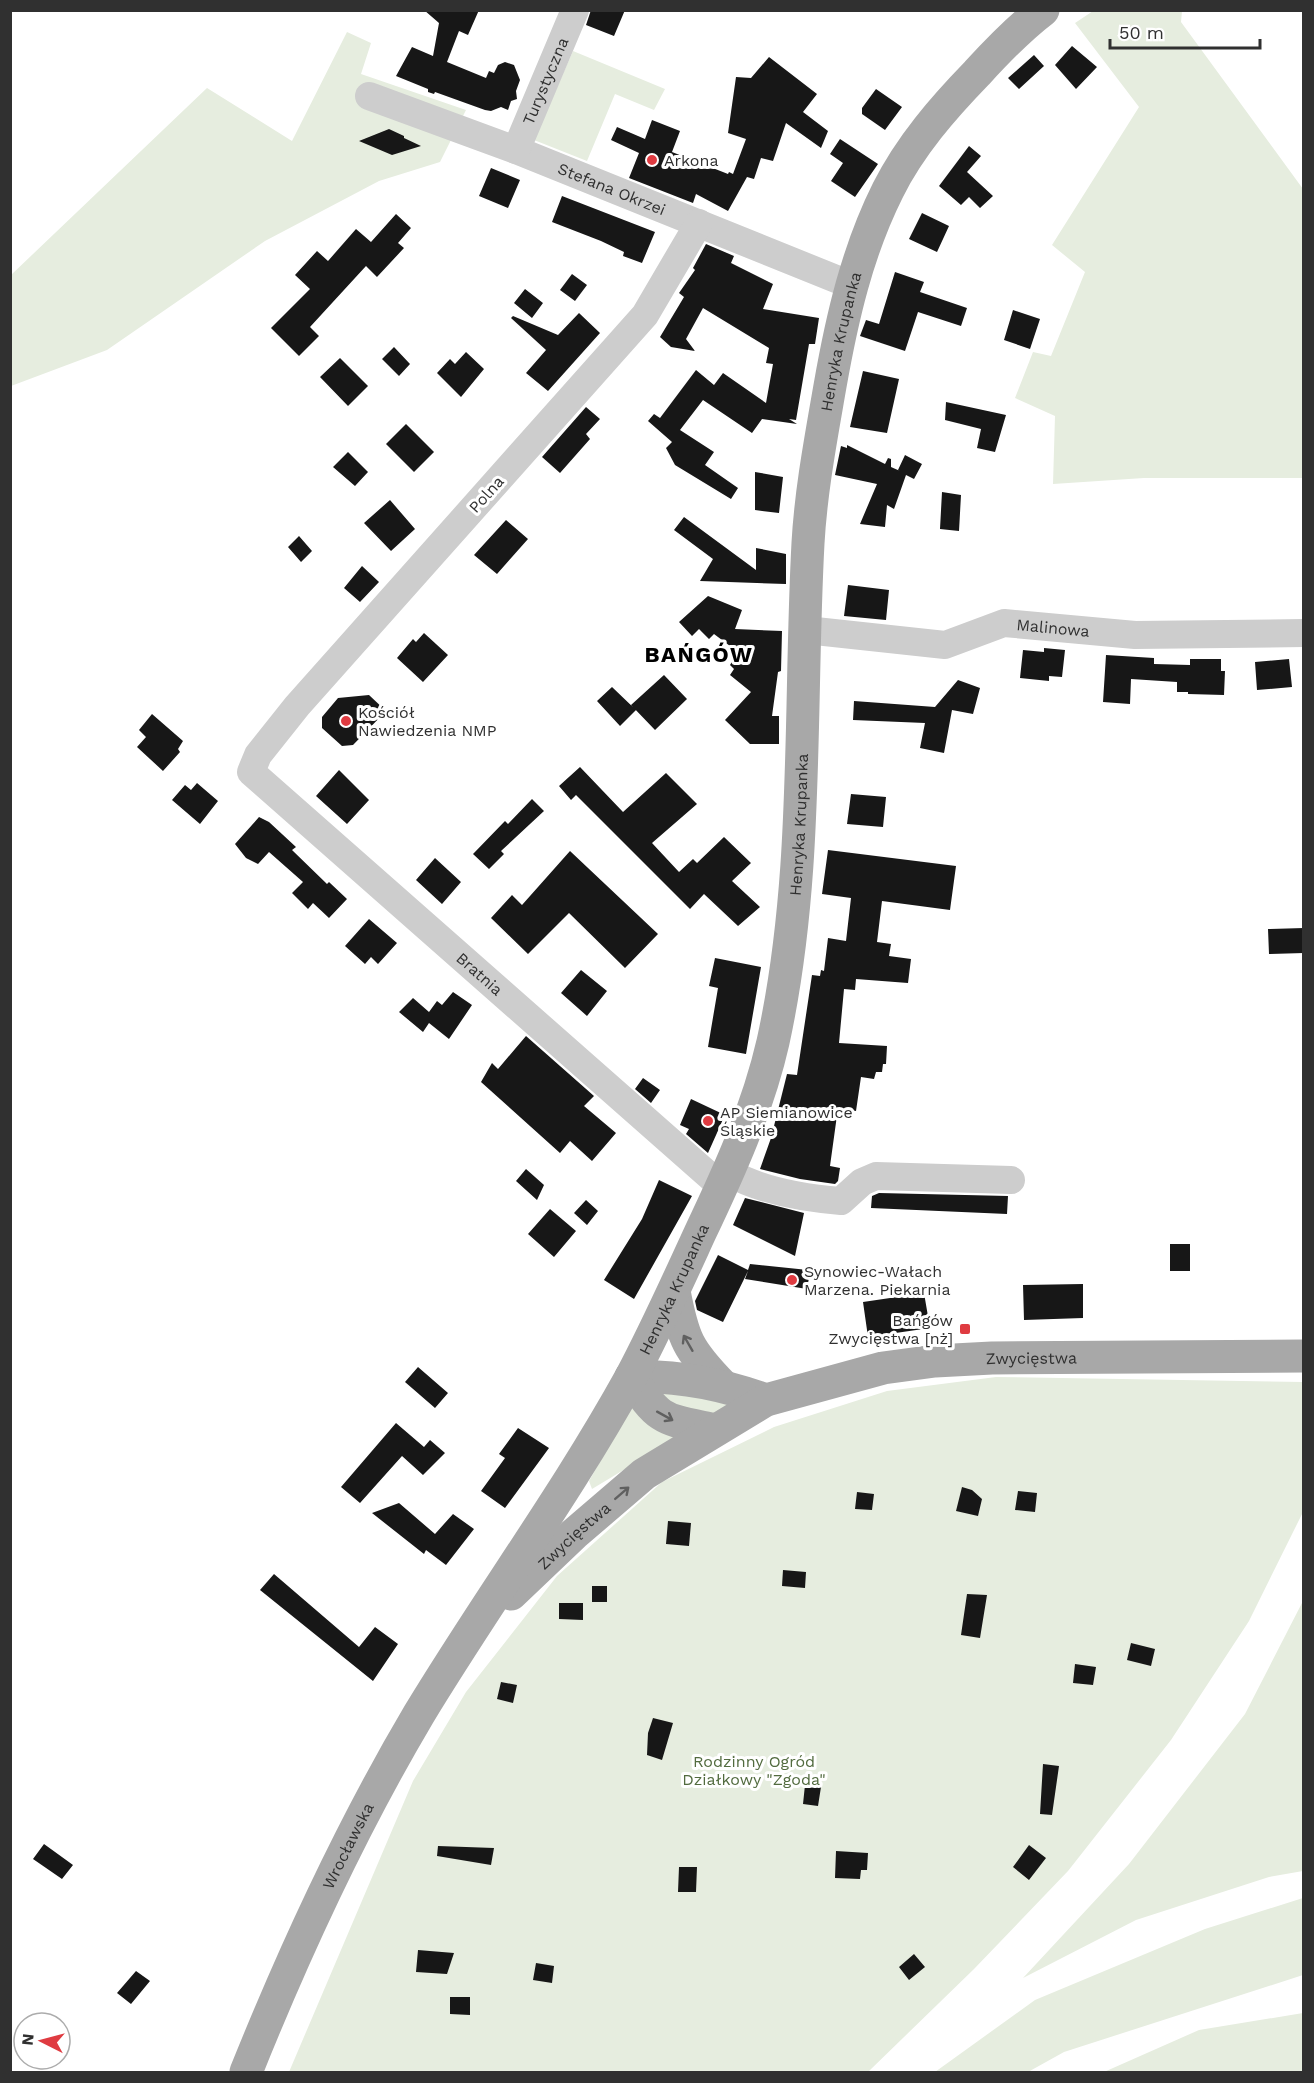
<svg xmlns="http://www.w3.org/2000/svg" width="1314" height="2083" viewBox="0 0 1314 2083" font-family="'Work Sans',sans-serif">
<rect width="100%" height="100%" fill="#fff"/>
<!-- green -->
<path fill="#e6eddf" d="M 1093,11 L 1182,11 L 1181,22 L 1303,189 L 1303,478 L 1144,478 L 1053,484 L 1055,416 L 1015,398 L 1033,352 L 1051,356 L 1085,272 L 1052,245 L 1139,107 L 1075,23 Z
M 347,32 L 371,43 L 361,74 L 466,110 L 440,162 L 379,181 L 265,241 L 107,350 L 11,386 L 11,275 L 207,88 L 292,141 Z
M 573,51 L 665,89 L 654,110 L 615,94 L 587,161 L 534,140 Z
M 996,1377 L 1303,1382 L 1303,1512 L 1249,1621 L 1171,1740 L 1068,1871 L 974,1969 L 868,2072 L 289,2072 L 413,1781 L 466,1692 L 557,1576 L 662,1482 L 774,1427 L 887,1391 Z
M 652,1385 L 731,1403 L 726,1412 L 679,1416 Z
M 636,1399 L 680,1436 L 592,1489 L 589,1481 Z
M 1303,1601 L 1303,1871 L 1269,1877 L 1136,1920 L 1023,1978 L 1129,1864 L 1245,1714 Z
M 1303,1898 L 1303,1975 L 1064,2052 L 1028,2072 L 935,2072 L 1035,2000 L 1205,1929 Z
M 1303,2013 L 1303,2072 L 1104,2072 L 1199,2030 Z"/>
<!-- building -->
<path fill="#171717" d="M 424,10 L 479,10 L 468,35 L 459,31 L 447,62 L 486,78 L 489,71 L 494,73 L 498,65 L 505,62 L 514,65 L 520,80 L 516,91 L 517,99 L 511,101 L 508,110 L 501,107 L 491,111 L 485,110 L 435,92 L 434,94 L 428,92 L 428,89 L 396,76 L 412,47 L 433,56 L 439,23 Z
M 591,10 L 625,10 L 614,36 L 586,25 Z
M 1072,46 L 1097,67 L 1076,89 L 1055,65 Z
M 1034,55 L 1044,66 L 1019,89 L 1008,78 Z
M 769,57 L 817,94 L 803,112 L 828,131 L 821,148 L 786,123 L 773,161 L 761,158 L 754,179 L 747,177 L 728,211 L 696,194 L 693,203 L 629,178 L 639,153 L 611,140 L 617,127 L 645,139 L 652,120 L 680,131 L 672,152 L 728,174 L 729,172 L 733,174 L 746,139 L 728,133 L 736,77 L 751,78 Z
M 876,89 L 902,107 L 885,130 L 862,114 L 862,108 Z
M 389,129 L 404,136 L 404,138 L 421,146 L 392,155 L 359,141 Z
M 840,139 L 878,164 L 855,197 L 831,181 L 843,163 L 830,154 Z
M 969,146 L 981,156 L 967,172 L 993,196 L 980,208 L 969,197 L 961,205 L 939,186 Z
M 491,168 L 520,180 L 508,208 L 479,196 Z
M 562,196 L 655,232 L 642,263 L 623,256 L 624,252 L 601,241 L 552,222 Z
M 922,213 L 949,226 L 937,252 L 909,239 Z
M 396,214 L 411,228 L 398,243 L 404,248 L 377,277 L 366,266 L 310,327 L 319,336 L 299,356 L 271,328 L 310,289 L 295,275 L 317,251 L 328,261 L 356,229 L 371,242 Z
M 706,244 L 734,256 L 731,263 L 773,284 L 763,309 L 819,318 L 815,344 L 809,344 L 796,420 L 789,419 L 797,424 L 762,419 L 752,433 L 703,400 L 680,430 L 714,452 L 705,465 L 738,488 L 731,499 L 675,465 L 666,448 L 672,442 L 648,421 L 654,414 L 660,418 L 696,370 L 714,385 L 723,373 L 766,403 L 773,364 L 766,363 L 769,348 L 703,308 L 686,339 L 695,351 L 671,347 L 660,337 L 684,297 L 679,293 L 695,270 L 693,268 Z
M 895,272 L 924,282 L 920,292 L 967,308 L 961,326 L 918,312 L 905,351 L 860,336 L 866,320 L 879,324 Z
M 572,274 L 587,285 L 575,301 L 560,290 Z
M 525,289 L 543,303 L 532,318 L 514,303 Z
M 1013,310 L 1040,319 L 1030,349 L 1004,340 Z
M 579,313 L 600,333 L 548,391 L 526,373 L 546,350 L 511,318 L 513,316 L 558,335 Z
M 394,347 L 410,364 L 399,376 L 382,359 Z
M 466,352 L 484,369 L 461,397 L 437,373 L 450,359 L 455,364 Z
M 340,358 L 368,386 L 348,406 L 320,377 Z
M 863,371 L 899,379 L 887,433 L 850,427 Z
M 946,402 L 1006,415 L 995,452 L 977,448 L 981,429 L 945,420 Z
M 586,407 L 600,419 L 586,434 L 590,439 L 560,473 L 542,457 Z
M 406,424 L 434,452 L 414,472 L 386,444 Z
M 847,445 L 885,464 L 888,458 L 891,459 L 891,467 L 900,471 L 898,470 L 905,455 L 922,464 L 914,479 L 906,475 L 894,509 L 887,505 L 885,527 L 860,524 L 877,484 L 835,475 L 841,446 L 847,448 Z
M 348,452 L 368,472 L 355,486 L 333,467 Z
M 755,472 L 783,477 L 779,513 L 755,510 Z
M 942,492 L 961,495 L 959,531 L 940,529 Z
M 390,500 L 415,529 L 391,551 L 364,523 Z
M 684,517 L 756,570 L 756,548 L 786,554 L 786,584 L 700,581 L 713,559 L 674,530 Z
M 506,520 L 528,539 L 497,574 L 474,555 Z
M 299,536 L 312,551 L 301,562 L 288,547 Z
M 362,566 L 379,582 L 360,602 L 344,588 Z
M 848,585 L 889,590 L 886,620 L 844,616 Z
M 708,596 L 742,610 L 735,629 L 782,631 L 781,671 L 778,672 L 772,716 L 779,716 L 779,744 L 750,744 L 725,720 L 751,692 L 730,675 L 734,669 L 730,665 L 738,652 L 714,634 L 709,639 L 699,629 L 692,636 L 679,622 Z
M 424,633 L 448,655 L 423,682 L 397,658 L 413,639 L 416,642 Z
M 1044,648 L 1065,650 L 1062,677 L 1049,676 L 1049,681 L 1020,678 L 1023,650 L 1044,652 Z
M 1106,655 L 1154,658 L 1154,664 L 1190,665 L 1190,659 L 1221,659 L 1221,671 L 1225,671 L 1224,695 L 1188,694 L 1188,692 L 1177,692 L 1177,682 L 1131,679 L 1130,704 L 1103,702 Z
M 1289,659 L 1292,687 L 1257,690 L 1255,662 Z
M 664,675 L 687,699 L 655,730 L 631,705 Z
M 958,680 L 980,688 L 973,714 L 952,710 L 944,753 L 920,748 L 925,723 L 853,720 L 854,701 L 935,707 Z
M 612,687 L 636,710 L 620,726 L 597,701 Z
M 369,695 L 386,711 L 353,745 L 342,746 L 322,728 L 322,717 L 338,698 Z
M 152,714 L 183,741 L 178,749 L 180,752 L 163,771 L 137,747 L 146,737 L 139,730 Z
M 580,767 L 623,812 L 666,773 L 697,804 L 652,843 L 679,872 L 693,859 L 697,863 L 724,837 L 751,863 L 732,881 L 760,907 L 738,926 L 704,894 L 690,909 L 576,795 L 571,800 L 559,786 Z
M 339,770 L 369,800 L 347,824 L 316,796 Z
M 197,783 L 218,801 L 200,824 L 172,800 L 185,785 L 191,790 Z
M 851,794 L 886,797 L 883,827 L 847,824 Z
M 532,799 L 544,811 L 501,851 L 504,854 L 489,869 L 473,854 L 505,821 L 508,824 Z
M 259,817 L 269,822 L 296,847 L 292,850 L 327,884 L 329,882 L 347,899 L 329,918 L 313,903 L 308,909 L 292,893 L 303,882 L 269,852 L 258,864 L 246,858 L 235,844 Z
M 828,850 L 956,866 L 950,910 L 882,901 L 877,942 L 891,944 L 889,956 L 911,959 L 908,983 L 856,979 L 855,990 L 844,989 L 839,1043 L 887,1046 L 886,1064 L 883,1064 L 882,1072 L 876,1072 L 874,1079 L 861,1077 L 856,1111 L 838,1108 L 830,1166 L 840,1168 L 838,1181 L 835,1184 L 800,1179 L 760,1169 L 771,1138 L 787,1074 L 797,1075 L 812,975 L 820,976 L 821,970 L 824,971 L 828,938 L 846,941 L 851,898 L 822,894 Z
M 570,851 L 658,934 L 625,968 L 569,913 L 528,954 L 491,918 L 512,895 L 522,905 Z
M 435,858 L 461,882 L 442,904 L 416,880 Z
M 369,919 L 397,943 L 378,964 L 371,957 L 365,964 L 345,946 Z
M 1304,928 L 1304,953 L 1269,954 L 1268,929 Z
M 715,958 L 761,967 L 746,1054 L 708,1047 L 718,988 L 709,986 Z
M 581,970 L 607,991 L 587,1016 L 561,993 Z
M 453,992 L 472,1005 L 449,1039 L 429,1023 L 423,1032 L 399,1012 L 413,998 L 429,1012 L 437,1001 L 442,1005 Z
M 526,1036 L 594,1096 L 584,1106 L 616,1133 L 592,1161 L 570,1141 L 560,1153 L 481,1082 L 492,1063 L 498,1069 Z
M 643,1078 L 660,1090 L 651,1103 L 635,1089 Z
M 691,1099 L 725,1115 L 708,1153 L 686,1134 L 689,1129 L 680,1125 Z
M 526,1169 L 544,1185 L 537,1200 L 516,1181 Z
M 659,1180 L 692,1196 L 634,1299 L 604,1280 L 642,1219 Z
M 879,1193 L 1008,1196 L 1007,1214 L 871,1208 L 872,1196 Z
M 745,1198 L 804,1213 L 795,1256 L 733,1225 Z
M 586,1200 L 598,1211 L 587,1225 L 574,1213 Z
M 550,1209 L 576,1231 L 554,1257 L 528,1234 Z
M 1170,1244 L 1190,1244 L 1190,1271 L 1170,1271 Z
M 718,1255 L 748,1270 L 750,1264 L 808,1270 L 810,1272 L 807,1289 L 745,1279 L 748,1271 L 723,1322 L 697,1310 L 695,1301 Z
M 1083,1284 L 1083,1318 L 1024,1320 L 1023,1285 Z
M 924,1293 L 930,1328 L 868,1337 L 863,1302 Z
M 418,1367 L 448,1393 L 435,1408 L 405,1382 Z
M 396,1423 L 424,1447 L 430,1440 L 445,1453 L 423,1475 L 402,1456 L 360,1503 L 341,1487 Z
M 518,1428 L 549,1448 L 505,1508 L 481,1491 L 505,1458 L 499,1454 Z
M 962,1487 L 972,1490 L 982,1499 L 978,1516 L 956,1511 Z
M 1018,1491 L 1037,1493 L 1035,1512 L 1015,1510 Z
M 857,1492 L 874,1494 L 872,1510 L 855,1509 Z
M 399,1503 L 435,1534 L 453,1514 L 474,1529 L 446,1565 L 426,1550 L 424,1554 L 372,1513 Z
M 668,1521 L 691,1523 L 689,1546 L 666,1544 Z
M 783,1570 L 806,1572 L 805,1588 L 782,1586 Z
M 274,1574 L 359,1647 L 375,1627 L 398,1644 L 373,1681 L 260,1590 Z
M 592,1586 L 607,1586 L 607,1602 L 592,1602 Z
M 967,1594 L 987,1595 L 980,1638 L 961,1635 Z
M 559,1603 L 583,1603 L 583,1620 L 559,1619 Z
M 1131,1643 L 1155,1649 L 1151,1666 L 1127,1660 Z
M 1075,1664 L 1096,1667 L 1093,1685 L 1073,1683 Z
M 501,1682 L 517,1685 L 513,1703 L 497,1699 Z
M 653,1718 L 673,1723 L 662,1760 L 647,1755 L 648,1733 Z
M 1043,1764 L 1059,1766 L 1052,1815 L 1040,1814 Z
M 805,1785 L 821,1787 L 818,1806 L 803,1804 Z
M 44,1844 L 73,1865 L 62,1879 L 33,1859 Z
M 1029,1845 L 1046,1858 L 1029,1880 L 1013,1867 Z
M 438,1846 L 494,1848 L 491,1865 L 437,1856 Z
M 836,1851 L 868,1853 L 867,1870 L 861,1870 L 860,1879 L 835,1878 Z
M 679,1867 L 697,1867 L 696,1892 L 678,1892 Z
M 418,1950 L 454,1953 L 447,1974 L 416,1972 Z
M 914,1954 L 925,1967 L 909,1980 L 899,1967 Z
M 536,1963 L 554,1966 L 552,1983 L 533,1980 Z
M 136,1971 L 150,1981 L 131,2004 L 117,1993 Z
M 450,1997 L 470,1997 L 470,2015 L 450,2014 Z"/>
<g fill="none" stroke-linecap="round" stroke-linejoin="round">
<!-- minor -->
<g stroke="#cdcdcd" stroke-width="28">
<path id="s1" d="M 369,96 L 516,150 L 851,285"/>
<path id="s2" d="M 516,150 L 575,10"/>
<path id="s3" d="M 699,223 L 645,315 L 297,706 L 258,755 L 251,772 L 722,1187"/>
<path id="s4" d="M 806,630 L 945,645 L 1004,623 L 1135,635 L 1304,633"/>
<path d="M 728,1172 C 761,1191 803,1198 841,1201 L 862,1182 L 876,1176 L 1011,1180"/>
</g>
<!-- major -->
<g stroke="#a8a8a8" stroke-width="33">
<path d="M 674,1291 C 683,1339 688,1350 722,1385"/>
<path d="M 631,1377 C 678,1375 722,1384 766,1400"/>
<path d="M 631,1377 C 659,1422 664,1419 715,1430"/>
<path id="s5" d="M 511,1594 L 574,1534 L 644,1474 L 766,1400 L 883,1368 L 935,1361 L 992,1358 L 1304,1356"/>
<path id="s6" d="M 246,2072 C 295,1950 352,1827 419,1714 C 488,1600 567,1493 631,1377 C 656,1330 678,1281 700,1233 C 729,1172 758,1108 773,1042 C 809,878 799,710 808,543 C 811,490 821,438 830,386 C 842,318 857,252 888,190 C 910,146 943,108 977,73 C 998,50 1018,29 1043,10"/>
</g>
</g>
<!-- one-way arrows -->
<defs><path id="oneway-shaft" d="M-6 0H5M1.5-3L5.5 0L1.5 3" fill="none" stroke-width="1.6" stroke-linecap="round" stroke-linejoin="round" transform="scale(1.5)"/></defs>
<g stroke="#606060">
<use href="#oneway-shaft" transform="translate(688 1343) rotate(-120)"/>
<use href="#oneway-shaft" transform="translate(665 1416) rotate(29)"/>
<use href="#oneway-shaft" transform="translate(622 1493) rotate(-41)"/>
</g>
<!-- markers -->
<g fill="#df3b41" stroke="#fff" stroke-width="2">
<circle cx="652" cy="160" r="6"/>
<circle cx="346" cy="721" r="6"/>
<circle cx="708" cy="1121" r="6"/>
<circle cx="792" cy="1280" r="6"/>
<rect x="959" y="1323" width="12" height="12" rx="3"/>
</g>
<g text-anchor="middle" stroke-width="6" stroke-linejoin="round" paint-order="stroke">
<!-- street labels -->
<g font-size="16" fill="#303030" stroke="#fff">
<text dy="6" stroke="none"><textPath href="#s2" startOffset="75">Turystyczna</textPath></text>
<text dy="6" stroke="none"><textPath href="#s1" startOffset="260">Stefana Okrzei</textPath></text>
<text dy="6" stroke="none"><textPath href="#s6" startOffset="1866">Henryka Krupanka</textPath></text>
<text transform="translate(486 494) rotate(-48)" y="6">Polna</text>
<text dy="6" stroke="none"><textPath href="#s4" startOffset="252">Malinowa</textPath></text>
<text dy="6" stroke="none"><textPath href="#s6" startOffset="1380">Henryka Krupanka</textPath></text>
<text dy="6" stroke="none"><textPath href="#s3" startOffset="1016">Bratnia</textPath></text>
<text dy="6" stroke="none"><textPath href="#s6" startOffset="894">Henryka Krupanka</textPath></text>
<text dy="6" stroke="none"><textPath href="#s5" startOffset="592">Zwycięstwa</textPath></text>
<text dy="6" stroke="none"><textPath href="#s5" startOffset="86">Zwycięstwa</textPath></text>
<text dy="6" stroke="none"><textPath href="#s6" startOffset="248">Wrocławska</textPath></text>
</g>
<!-- poi labels -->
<g font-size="16" fill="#303030" stroke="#fff" text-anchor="start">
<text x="664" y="166">Arkona</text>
<text x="358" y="718">Kościół<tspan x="358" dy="18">Nawiedzenia NMP</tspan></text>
<text x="720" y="1118">AP Siemianowice<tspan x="720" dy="18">Śląskie</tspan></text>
<text x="804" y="1277">Synowiec-Wałach<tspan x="804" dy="18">Marzena. Piekarnia</tspan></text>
<text x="953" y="1326" text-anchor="end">Bańgów<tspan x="953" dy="18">Zwycięstwa [nż]</tspan></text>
</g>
<!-- park labels -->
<g font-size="16" fill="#526b3f" stroke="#fff">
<text x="754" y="1767">Rodzinny Ogród<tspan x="754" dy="18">Działkowy "Zgoda"</tspan></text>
</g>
<!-- district labels -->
<g font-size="22" font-weight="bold" letter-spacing="1.5" fill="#000" stroke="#fff">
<text x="699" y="662">BAŃGÓW</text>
</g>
</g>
<!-- border -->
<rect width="1314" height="2083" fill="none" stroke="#303030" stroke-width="24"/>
<!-- north arrow -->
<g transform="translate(42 2041) rotate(276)"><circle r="28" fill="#ffffff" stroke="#acacac" stroke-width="1.5"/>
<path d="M0-4.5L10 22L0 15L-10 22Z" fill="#df3b41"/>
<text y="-9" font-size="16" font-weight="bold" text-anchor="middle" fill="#303030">N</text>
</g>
<!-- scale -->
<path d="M1110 39v9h150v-9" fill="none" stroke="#303030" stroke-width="3"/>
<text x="1119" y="39" font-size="18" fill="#303030" stroke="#ffffff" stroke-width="4.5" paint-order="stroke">50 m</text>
</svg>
